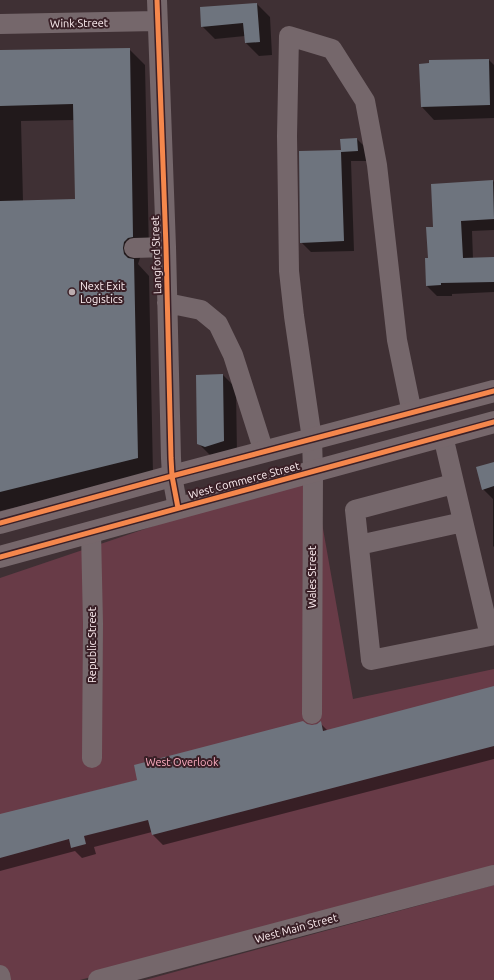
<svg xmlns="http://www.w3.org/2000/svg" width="494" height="980" viewBox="0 0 494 980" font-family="Ubuntu,sans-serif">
<rect width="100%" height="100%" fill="#3f3034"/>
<!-- green -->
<path fill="#683b47" d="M 313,472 L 353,699 L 494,669 L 494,869 L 80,980 L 0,980 L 0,578 Z
M 494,885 L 494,980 L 145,980 Z"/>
<!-- shadow -->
<path fill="#0007" fill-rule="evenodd" d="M 257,4 L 270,17 L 272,55 L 259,56 L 246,43 L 245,36 L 215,39 L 202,26 Z
M 129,49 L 145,65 L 149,252 L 143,254 L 140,258 L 138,264 L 149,276 L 153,474 L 0,511 L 0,51 ZM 75,120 L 76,200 L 23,201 L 21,121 Z
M 489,60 L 494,65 L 494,118 L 434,120 L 422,107 L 420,65 Z
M 357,139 L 367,149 L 367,161 L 351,161 L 354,251 L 311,252 L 301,242 L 300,152 L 342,151 Z
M 493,181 L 494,182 L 494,230 L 472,231 L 473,259 L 494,258 L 494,292 L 452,294 L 452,296 L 437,296 L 426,285 L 429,259 L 434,228 Z
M 223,375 L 236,388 L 237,454 L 211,456 L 198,443 Z
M 494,463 L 494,547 L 493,546 L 493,499 L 483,489 Z
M 494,687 L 494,759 L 163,845 L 153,835 L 152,832 L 94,847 L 96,854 L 82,858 L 75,851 L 0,871 L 0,815 L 139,780 L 312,726 L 320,723 L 328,731 Z"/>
<!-- building -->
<path fill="#6e747e" d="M 257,3 L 260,42 L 245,43 L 243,23 L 201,27 L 200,7 Z
M 130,48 L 133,237 L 128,238 L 124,242 L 123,248 L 124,254 L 128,258 L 134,259 L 138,458 L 0,492 L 0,201 L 75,199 L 73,104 L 0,106 L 0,50 Z
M 489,59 L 490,105 L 421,107 L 419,64 L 429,63 L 429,60 Z
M 357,138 L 358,151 L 341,152 L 344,241 L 300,243 L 299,151 L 341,150 L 340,139 Z
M 493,180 L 494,219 L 461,221 L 463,258 L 494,257 L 494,282 L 441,283 L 441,285 L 426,286 L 425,258 L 428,258 L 426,227 L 433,227 L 431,184 Z
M 223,374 L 224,441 L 205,447 L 197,444 L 196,375 Z
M 494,462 L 494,486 L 482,490 L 476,467 Z
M 494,686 L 494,746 L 152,835 L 148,820 L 84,836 L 86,844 L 71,848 L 69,839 L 0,858 L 0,814 L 137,780 L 134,765 L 303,721 L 307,724 L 312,725 L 317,724 L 321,721 L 323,731 Z"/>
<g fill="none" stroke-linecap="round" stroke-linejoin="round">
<!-- minor -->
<path stroke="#75676b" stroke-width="20" d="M 157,0 L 166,247 L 171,458 L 172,476 L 178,508
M 0,24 L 157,21
M 134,248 L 166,247
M 167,303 L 201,310 L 218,324 L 233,355 L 264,452
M 443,436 L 490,636 L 371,660 L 355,510 L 453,484
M 91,532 L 93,624 L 92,758
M 359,545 L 463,522
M 312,714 L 313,472 L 312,439 L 294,316 L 289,271 L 287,136 L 289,36 L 332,49 L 365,101 L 377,165 L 397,340 L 412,413
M 0,975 L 1,980
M 98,980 L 494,875"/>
<!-- major -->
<path stroke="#76676b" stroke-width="22" d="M 0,523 L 172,476 L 494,391
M 0,557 L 494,422"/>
<!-- cycleway casing -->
<g stroke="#3a2027" stroke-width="8">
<path id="cycleway" d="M 157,0 L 166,247 L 171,458 L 172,476 L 178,508
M 0,523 L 172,476 L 494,391
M 0,557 L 494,422"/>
</g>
<!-- cycleway -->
<use href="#cycleway" stroke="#f5874c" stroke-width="5"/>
</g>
<!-- markers -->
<circle fill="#bcadb0" stroke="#3a2027" stroke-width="1.5" cx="72" cy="292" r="4"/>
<g text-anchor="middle" stroke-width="4" stroke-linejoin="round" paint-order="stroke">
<!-- street labels -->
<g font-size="11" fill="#fff0f3" stroke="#3a2027">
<text transform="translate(79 23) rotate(-1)" y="4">Wink Street</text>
<text transform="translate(156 255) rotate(-92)" y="4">Langford Street</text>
<text transform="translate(244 480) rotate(-15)" y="4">West Commerce Street</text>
<text transform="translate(312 577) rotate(-90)" y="4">Wales Street</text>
<text transform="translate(92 645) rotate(-90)" y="4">Republic Street</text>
<text transform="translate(296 928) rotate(-15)" y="4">West Main Street</text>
</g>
<!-- poi labels -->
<g font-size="11" fill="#fff0f3" stroke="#3a2027" text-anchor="start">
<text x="80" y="290">Next Exit<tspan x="80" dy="13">Logistics</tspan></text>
</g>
<!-- park labels -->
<g font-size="11" fill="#feaec2" stroke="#3a2027">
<text x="182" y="766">West Overlook</text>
</g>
</g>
</svg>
